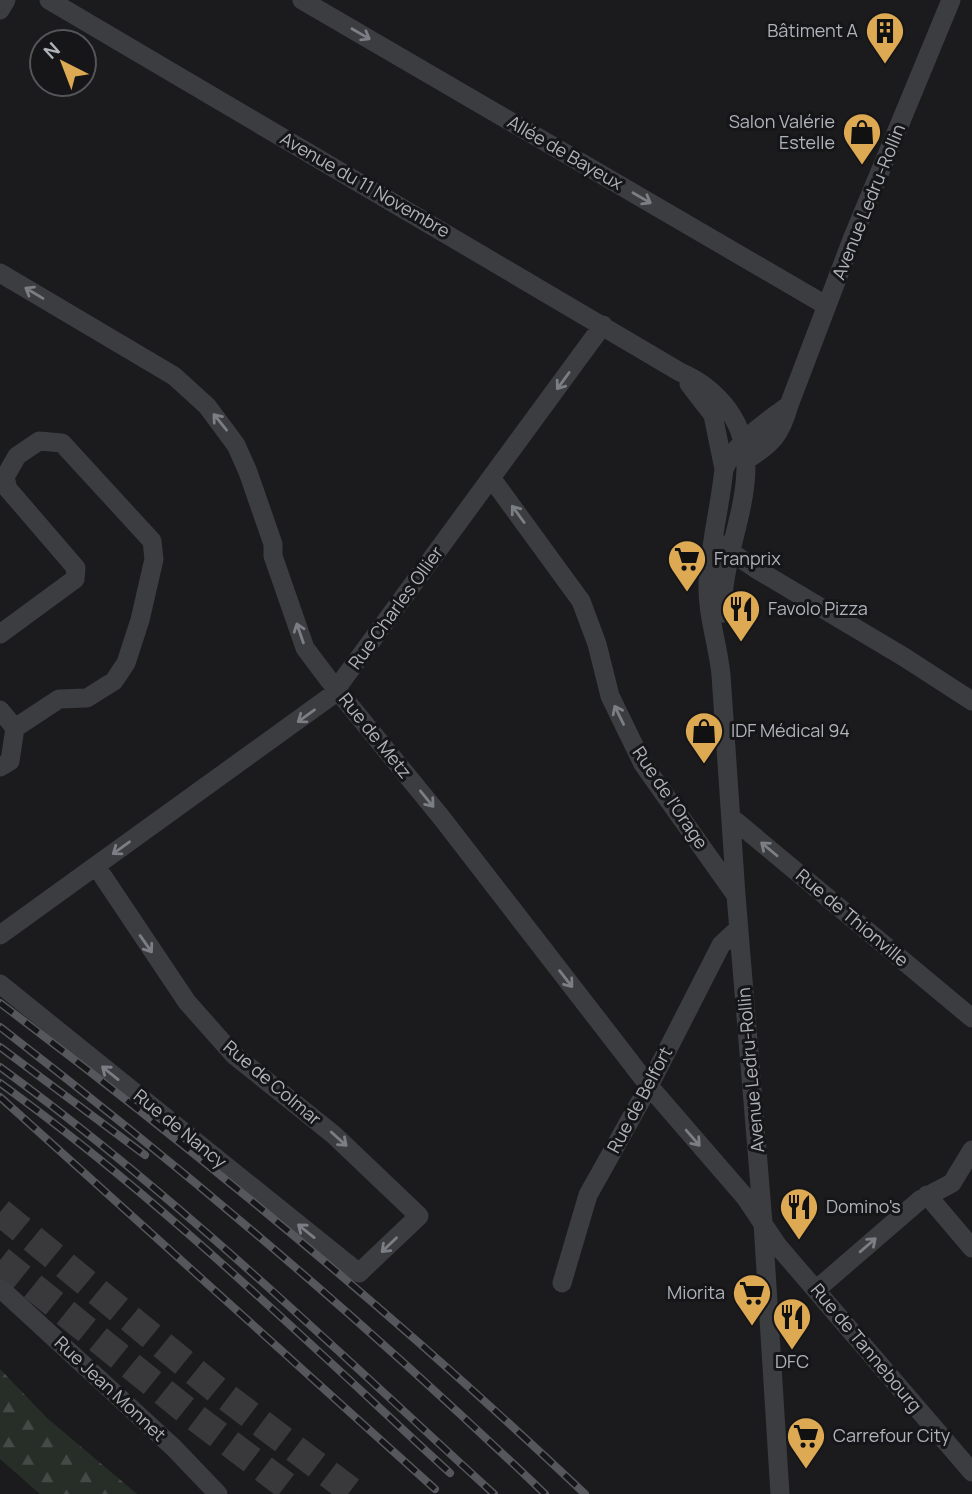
<svg xmlns="http://www.w3.org/2000/svg" width="972" height="1494" viewBox="0 0 972 1494" font-family="Manrope,sans-serif">
<defs>
<pattern id="forest-firs" width="22" height="20" patternUnits="userSpaceOnUse" patternTransform="scale(1.75)"><rect width="22" height="20" fill="#272e28"/><path d="M5 1l3.5 6h-7zM16 11l3.5 6h-7z" fill="#444a45"/></pattern>
</defs>
<rect width="100%" height="100%" fill="#1b1b1d"/>
<!-- forest -->
<path fill="url(#forest-firs)" d="M 0,1369 L 47,1418 L 137,1494 L 40,1494 L 0,1459 Z"/>
<g fill="none" stroke-linecap="round" stroke-linejoin="round">
<!-- highway-tunnel -->
<path stroke="#39393c" stroke-width="28" stroke-dasharray="28 14" stroke-linecap="butt" d="M 0,1212 L 217,1390 L 355,1494
M 0,1260 L 192,1415 L 297,1494"/>
<!-- minor -->
<path stroke="#3c3d41" stroke-width="19" d="M 49,0 L 680,372 C 701,381 716,393 729,411 C 772,472 719,547 723,613
M 302,0 L 827,306
M 0,10 L 6,0
M 0,273 L 174,376 L 207,406 L 236,445 L 248,472 L 273,544 L 273,556 L 305,648 L 329,680 L 441,817 L 649,1086 L 745,1197 L 778,1246 L 972,1472
M 689,384 L 713,415 L 724,469
M 738,457 L 748,459 C 773,443 781,434 789,405 L 853,237 L 951,0
M 492,479 L 581,601 L 597,644 L 610,696 L 643,764 L 735,894
M 724,545 L 731,552 L 756,569 L 904,657 L 972,701
M 0,634 L 75,579 L 76,568 L 8,489 L 5,477 L 17,456 L 39,441 L 62,443 L 152,541 L 154,559 L 140,620 L 126,663 L 114,681 L 87,698 L 59,699 L 15,728 L 10,761 L 0,767
M 0,710 L 15,728
M 732,818 L 972,1018
M 0,935 L 331,696 L 603,325
M 0,984 L 359,1273 L 419,1216 L 334,1135 L 234,1055 L 187,1002 L 96,866
M 927,1195 L 972,1248
M 562,1283 L 588,1195 L 649,1086 L 721,945 L 739,928
M 0,1288 L 174,1448 L 218,1494
M 817,1289 L 920,1200 L 952,1183 L 972,1150
M 780,1494 L 763,1223 L 736,895 L 721,675 C 718,644 707,615 708,583 C 710,545 720,507 724,469 C 738,439 764,424 789,405"/>
<!-- rail casing -->
<g stroke="#55575c" stroke-width="8">
<path id="rail" d="M 0,1003 C 203,1156 400,1319 585,1494
M 0,1027 C 189,1173 373,1329 545,1494
M 0,1047 L 145,1155
M 0,1067 C 176,1195 333,1347 494,1494
M 0,1083 C 161,1199 304,1339 450,1473
M 0,1097 L 435,1489"/>
</g>
<!-- rail -->
<use href="#rail" stroke="#161618" stroke-width="5" stroke-dasharray="16" stroke-linecap="butt"/>
</g>
<!-- one-way arrows -->
<defs><path id="oneway-shaft" d="M-6 0H5M1.5-3L5.5 0L1.5 3" fill="none" stroke-width="1.6" stroke-linecap="round" stroke-linejoin="round" transform="scale(1.75)"/></defs>
<g stroke="#7b7e84">
<use href="#oneway-shaft" transform="translate(361 34) rotate(30)"/>
<use href="#oneway-shaft" transform="translate(642 198) rotate(30)"/>
<use href="#oneway-shaft" transform="translate(34 293) rotate(-149)"/>
<use href="#oneway-shaft" transform="translate(563 381) rotate(126)"/>
<use href="#oneway-shaft" transform="translate(220 422) rotate(-129)"/>
<use href="#oneway-shaft" transform="translate(518 514) rotate(-126)"/>
<use href="#oneway-shaft" transform="translate(300 633) rotate(-109)"/>
<use href="#oneway-shaft" transform="translate(619 715) rotate(-116)"/>
<use href="#oneway-shaft" transform="translate(306 716) rotate(144)"/>
<use href="#oneway-shaft" transform="translate(427 799) rotate(51)"/>
<use href="#oneway-shaft" transform="translate(121 848) rotate(144)"/>
<use href="#oneway-shaft" transform="translate(769 849) rotate(-140)"/>
<use href="#oneway-shaft" transform="translate(146 944) rotate(55)"/>
<use href="#oneway-shaft" transform="translate(566 979) rotate(52)"/>
<use href="#oneway-shaft" transform="translate(110 1073) rotate(-141)"/>
<use href="#oneway-shaft" transform="translate(693 1138) rotate(49)"/>
<use href="#oneway-shaft" transform="translate(339 1139) rotate(42)"/>
<use href="#oneway-shaft" transform="translate(306 1231) rotate(-141)"/>
<use href="#oneway-shaft" transform="translate(389 1245) rotate(136)"/>
<use href="#oneway-shaft" transform="translate(868 1245) rotate(-41)"/>
</g>
<!-- icons -->
<defs>
<g id="building-pin" transform="scale(2.0125)"><path d="M0 17L-7.5 6A9.5 9.5 0 1 1 7.5 6Z" fill="#dda952" stroke="#161618"/><path d="M-4-6H4V6H1V3H-1V6H-4ZM-2.5-4.3h1.7v1.8h-1.7ZM.8-4.3h1.7v1.8H.8ZM-2.5-1h1.7V.8h-1.7ZM.8-1h1.7V.8H.8Z" fill="#111"/></g>
<g id="shop-pin" transform="scale(2.0125)"><path d="M0 17L-7.5 6A9.5 9.5 0 1 1 7.5 6Z" fill="#dda952" stroke="#161618"/><path d="M-5-2.5h2.3a2.7 3.5 0 0 1 5.4 0H5L5.5 6h-11ZM-1.5-2.5h3a1.5 2.3 0 0 0-3 0Z" fill="#111"/></g>
<g id="supermarket-pin" transform="scale(2.0125)"><path d="M0 17L-7.5 6A9.5 9.5 0 1 1 7.5 6Z" fill="#dda952" stroke="#161618"/><path d="M-6-5.5h2.5l.6 2H6L4.5 2H-2.5L-4.4-4H-6ZM-1.5 3.2a1.3 1.3 0 1 0 .1 0ZM3 3.2a1.3 1.3 0 1 0 .1 0Z" fill="#111"/></g>
<g id="restaurant-pin" transform="scale(2.0125)"><path d="M0 17L-7.5 6A9.5 9.5 0 1 1 7.5 6Z" fill="#dda952" stroke="#161618"/><path d="M-5-6h1v4h1v-4h1v4h1v-4h1v5L-1.5 .5V6h-2V.5L-5-1ZM5-6V6H3V1.5H1.5Q1.5-4 5-6Z" fill="#111"/></g>
</defs>
<g fill-rule="evenodd">
<use href="#building-pin" x="885" y="31"/>
<use href="#shop-pin" x="862" y="132"/>
<use href="#supermarket-pin" x="687" y="559"/>
<use href="#restaurant-pin" x="741" y="609"/>
<use href="#shop-pin" x="704" y="731"/>
<use href="#restaurant-pin" x="799" y="1207"/>
<use href="#supermarket-pin" x="752" y="1293"/>
<use href="#restaurant-pin" x="792" y="1317"/>
<use href="#supermarket-pin" x="806" y="1436"/>
</g>
<g text-anchor="middle" stroke-width="6" stroke-linejoin="round" paint-order="stroke">
<!-- poi labels -->
<g font-size="18" fill="#afb3ba" stroke="#161618" text-anchor="start">
<text x="858" y="37" text-anchor="end">Bâtiment A</text>
<text x="835" y="128" text-anchor="end">Salon Valérie<tspan x="835" dy="21">Estelle</tspan></text>
<text x="714" y="565">Franprix</text>
<text x="768" y="615">Favolo Pizza</text>
<text x="731" y="737">IDF Médical 94</text>
<text x="826" y="1213">Domino's</text>
<text x="725" y="1299" text-anchor="end">Miorita</text>
<text x="792" y="1368" text-anchor="middle">DFC</text>
<text x="833" y="1442">Carrefour City</text>
</g>
<!-- street labels -->
<g font-size="18" fill="#afb3ba" stroke="#161618">
<text transform="translate(565 153) rotate(30)" y="6">Allée de Bayeux</text>
<text transform="translate(365 185) rotate(30)" y="6">Avenue du 11 Novembre</text>
<text transform="translate(869 202) rotate(-68)" y="6">Avenue Ledru-Rollin</text>
<text transform="translate(396 608) rotate(-54)" y="6">Rue Charles Ollier</text>
<text transform="translate(375 736) rotate(51)" y="6">Rue de Metz</text>
<text transform="translate(670 798) rotate(56)" y="6">Rue de l'Orage</text>
<text transform="translate(852 918) rotate(40)" y="6">Rue de Thionville</text>
<text transform="translate(751 1070) rotate(-95)" y="6">Avenue Ledru-Rollin</text>
<text transform="translate(272 1083) rotate(40)" y="6">Rue de Colmar</text>
<text transform="translate(640 1100) rotate(-62)" y="6">Rue de Belfort</text>
<text transform="translate(180 1129) rotate(39)" y="6">Rue de Nancy</text>
<text transform="translate(866 1348) rotate(50)" y="6">Rue de Tannebourg</text>
<text transform="translate(110 1389) rotate(43)" y="6">Rue Jean Monnet</text>
</g>
</g>
<!-- north arrow -->
<g transform="translate(63 63) rotate(318)"><circle r="33" fill="#161618" stroke="#535559" stroke-width="2"/>
<path d="M0-5L12 26L0 18L-12 26Z" fill="#dda952"/>
<text y="-10" font-size="19" font-weight="bold" text-anchor="middle" fill="#afb3ba">N</text>
</g>
</svg>
